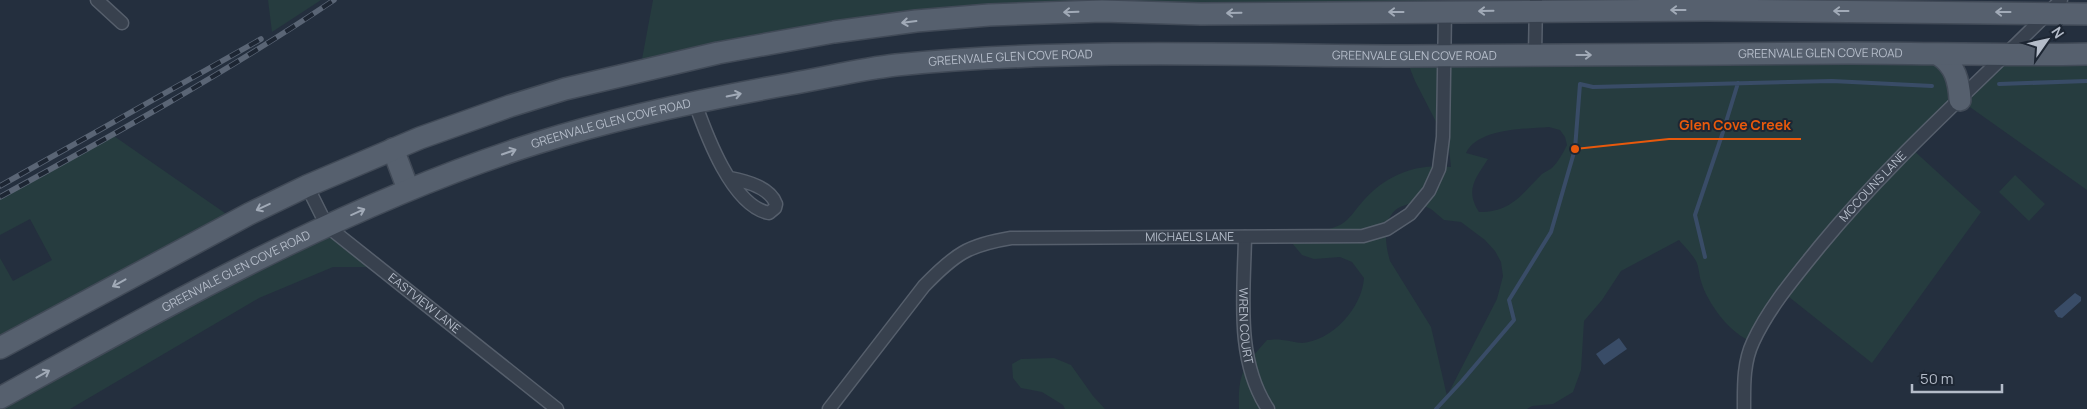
<svg xmlns="http://www.w3.org/2000/svg" width="2087" height="409" viewBox="0 0 2087 409" font-family="Manrope,sans-serif">
<rect width="100%" height="100%" fill="#242f3e"/>
<!-- green -->
<path fill="#263c3f" fill-rule="evenodd" d="M 268,0 L 321,0 L 272,32 Z
M 653,0 L 1435,0 L 1445,11 L 989,15 L 640,70 Z
M 2087,54 L 2087,190 L 1960,100 L 1911,148 L 1981,212 L 1872,363 L 1784,293 L 1753,342 C 1731,335 1707,303 1701,281 C 1699,275 1699,267 1696,261 C 1692,254 1684,246 1679,240 L 1621,271 L 1602,300 L 1584,321 L 1581,370 L 1573,392 L 1553,404 L 1532,406 L 1527,409 L 1239,409 C 1238,373 1243,367 1267,340 C 1272,340 1277,339 1282,340 C 1289,340 1295,343 1302,343 C 1332,341 1362,308 1364,278 L 1352,262 L 1340,257 L 1314,259 L 1302,255 L 1287,237 C 1304,234 1324,232 1340,225 C 1351,219 1356,208 1364,200 C 1387,174 1418,163 1451,167 L 1449,147 L 1415,81 L 1405,56 L 1939,55 L 1959,91 L 2002,56 ZM 1549,127 L 1560,130 L 1565,137 L 1567,145 C 1563,153 1558,162 1552,168 C 1549,170 1545,172 1542,174 C 1521,195 1511,212 1479,212 C 1465,190 1475,179 1488,159 L 1466,153 C 1478,128 1524,129 1549,127 ZM 1415,202 L 1431,209 L 1444,220 L 1461,222 L 1485,240 L 1495,251 L 1501,262 L 1503,276 L 1497,299 L 1447,396 L 1431,327 L 1390,261 C 1385,244 1381,217 1400,207 C 1404,205 1410,204 1415,202 Z
M 111,134 L 235,220 L 0,348 L 0,258 L 13,281 L 52,260 L 30,219 L 0,235 L 0,197 Z
M 2015,175 L 2045,204 L 2029,221 L 1999,192 Z
M 327,226 L 379,267 L 333,267 L 259,298 L 70,409 L 0,409 L 0,398 Z
M 1054,358 L 1071,365 L 1093,396 L 1105,409 L 1065,409 L 1063,405 L 1042,392 L 1021,388 L 1013,378 L 1012,364 L 1021,359 Z"/>
<!-- water -->
<path fill="#394c67" d="M 2075,293 L 2081,297 L 2081,301 L 2062,318 L 2058,317 L 2054,311 Z
M 1619,338 L 1627,349 L 1604,365 L 1596,354 Z"/>
<g fill="none" stroke-linecap="round" stroke-linejoin="round">
<!-- stream -->
<path stroke="#394c67" stroke-width="4" d="M 1999,84 L 2087,81
M 1705,257 L 1695,215 L 1722,135 L 1738,83
M 1436,409 L 1462,381 L 1514,320 L 1509,300 L 1551,232 L 1575,149 L 1580,84 L 1593,87 L 1832,81 L 1932,86"/>
<!-- minor casing -->
<g stroke="#565f6c" stroke-width="15">
<g id="minor">
<path d="M 97,0 L 122,23"/>
<path d="M 1535,55 L 1536,0"/>
<path d="M 695,103 C 706,134 732,206 769,213 L 775,208 L 776,204 C 770,187 745,181 730,178"/>
<path id="s1" d="M 307,186 L 327,226 L 557,409"/>
<path id="s2" d="M 1245,237 C 1244,294 1235,359 1268,409"/>
<path id="s3" d="M 829,409 L 924,286 C 955,254 968,245 1011,238 L 1363,236 L 1387,229 L 1410,214 L 1429,191 L 1439,169 L 1443,137 L 1445,11"/>
<path id="s4" d="M 1744,409 C 1744,387 1743,363 1753,342 C 1769,307 1796,276 1820,246 C 1893,157 1980,82 2061,0"/>
</g>
</g>
<!-- primary casing -->
<g stroke="#414a57" stroke-width="24">
<g id="primary">
<path d="M 1939,55 C 1955,65 1959,81 1960,100"/>
<path d="M 393,149 L 408,189"/>
<path d="M 0,348 L 249,214 L 307,186 L 420,138 L 510,106 L 565,89 L 718,53 L 834,32 L 916,21 L 989,15 L 1102,11 L 1201,14 L 1707,10 L 2087,14"/>
<path id="s5" d="M 0,398 C 174,302 347,203 537,143 C 619,117 705,99 790,84 C 825,78 861,69 896,65 C 1066,48 1235,55 1405,56 C 1553,56 1701,54 1849,53 C 1928,53 2008,56 2087,54"/>
</g>
</g>
<!-- minor -->
<use href="#minor" stroke="#38414e" stroke-width="12"/>
<!-- primary -->
<use href="#primary" stroke="#56606e" stroke-width="21"/>
<!-- rail casing -->
<g stroke="#5a6575" stroke-width="5.5">
<path id="rail" d="M 0,186 L 261,39
M 0,197 C 113,135 227,72 334,0"/>
</g>
<!-- rail -->
<use href="#rail" stroke="#1d2633" stroke-width="4" stroke-dasharray="11" stroke-linecap="butt"/>
</g>
<!-- one-way arrows -->
<defs><path id="oneway-shaft" d="M-6 0H5M1.5-3L5.5 0L1.5 3" fill="none" stroke-width="1.6" stroke-linecap="round" stroke-linejoin="round" transform="scale(1.25)"/></defs>
<g stroke="#a1aab7">
<use href="#oneway-shaft" transform="translate(1678 10) rotate(180)"/>
<use href="#oneway-shaft" transform="translate(1486 11) rotate(179)"/>
<use href="#oneway-shaft" transform="translate(1841 11) rotate(-180)"/>
<use href="#oneway-shaft" transform="translate(1071 12) rotate(178)"/>
<use href="#oneway-shaft" transform="translate(1396 12) rotate(180)"/>
<use href="#oneway-shaft" transform="translate(2003 12) rotate(-180)"/>
<use href="#oneway-shaft" transform="translate(1234 13) rotate(179)"/>
<use href="#oneway-shaft" transform="translate(909 22) rotate(173)"/>
<use href="#oneway-shaft" transform="translate(1584 55)"/>
<use href="#oneway-shaft" transform="translate(734 95) rotate(-12)"/>
<use href="#oneway-shaft" transform="translate(509 152) rotate(-19)"/>
<use href="#oneway-shaft" transform="translate(263 207) rotate(155)"/>
<use href="#oneway-shaft" transform="translate(358 212) rotate(-24)"/>
<use href="#oneway-shaft" transform="translate(119 283) rotate(151)"/>
<use href="#oneway-shaft" transform="translate(43 374) rotate(-29)"/>
</g>
<g text-anchor="middle" stroke-width="4" stroke-linejoin="round" paint-order="stroke">
<!-- street labels -->
<g font-size="12" fill="#b4bcc9" stroke="#1d2633">
<text dy="4" stroke="none"><textPath href="#s5" startOffset="1482">GREENVALE GLEN COVE ROAD</textPath></text>
<text dy="4" stroke="none"><textPath href="#s5" startOffset="1888">GREENVALE GLEN COVE ROAD</textPath></text>
<text dy="4" stroke="none"><textPath href="#s5" startOffset="1078">GREENVALE GLEN COVE ROAD</textPath></text>
<text dy="4" stroke="none"><textPath href="#s5" startOffset="672">GREENVALE GLEN COVE ROAD</textPath></text>
<text dy="4" stroke="none"><textPath href="#s4" startOffset="265">MCCOUNS LANE</textPath></text>
<text dy="4" stroke="none"><textPath href="#s3" startOffset="436">MICHAELS LANE</textPath></text>
<text dy="4" stroke="none"><textPath href="#s5" startOffset="268">GREENVALE GLEN COVE ROAD</textPath></text>
<text dy="4" stroke="none"><textPath href="#s1" startOffset="169">EASTVIEW LANE</textPath></text>
<text dy="4" stroke="none"><textPath href="#s2" startOffset="89">WREN COURT</textPath></text>
</g>
</g>
<!-- callouts -->
<path fill="none" stroke="#e8590c" stroke-width="2" d="M1575 149L1669 139H1801"/>
<circle fill="#e8590c" stroke="#1d2633" stroke-width="2" cx="1575" cy="149" r="5"/>
<g font-size="14" text-anchor="middle" font-weight="bold" fill="#e8590c" stroke="#1d2633" stroke-width="4" stroke-linejoin="round" paint-order="stroke">
<text x="1735" y="130">Glen Cove Creek</text>
</g>
<!-- north arrow -->
<g transform="translate(2047 40) rotate(56)" stroke="#1d2633" stroke-width="4" paint-order="stroke">
<path d="M0-4L9 19L0 12L-9 19Z" fill="#b4bcc9"/>
<text y="-8" font-size="14" font-weight="bold" text-anchor="middle" fill="#b4bcc9">N</text>
</g>
<!-- scale -->
<path d="M1912 384v8h90v-8" fill="none" stroke="#b4bcc9" stroke-width="2.5"/>
<text x="1920" y="384" font-size="15" fill="#b4bcc9" stroke="#1d2633" stroke-width="4" paint-order="stroke">50 m</text>
</svg>
